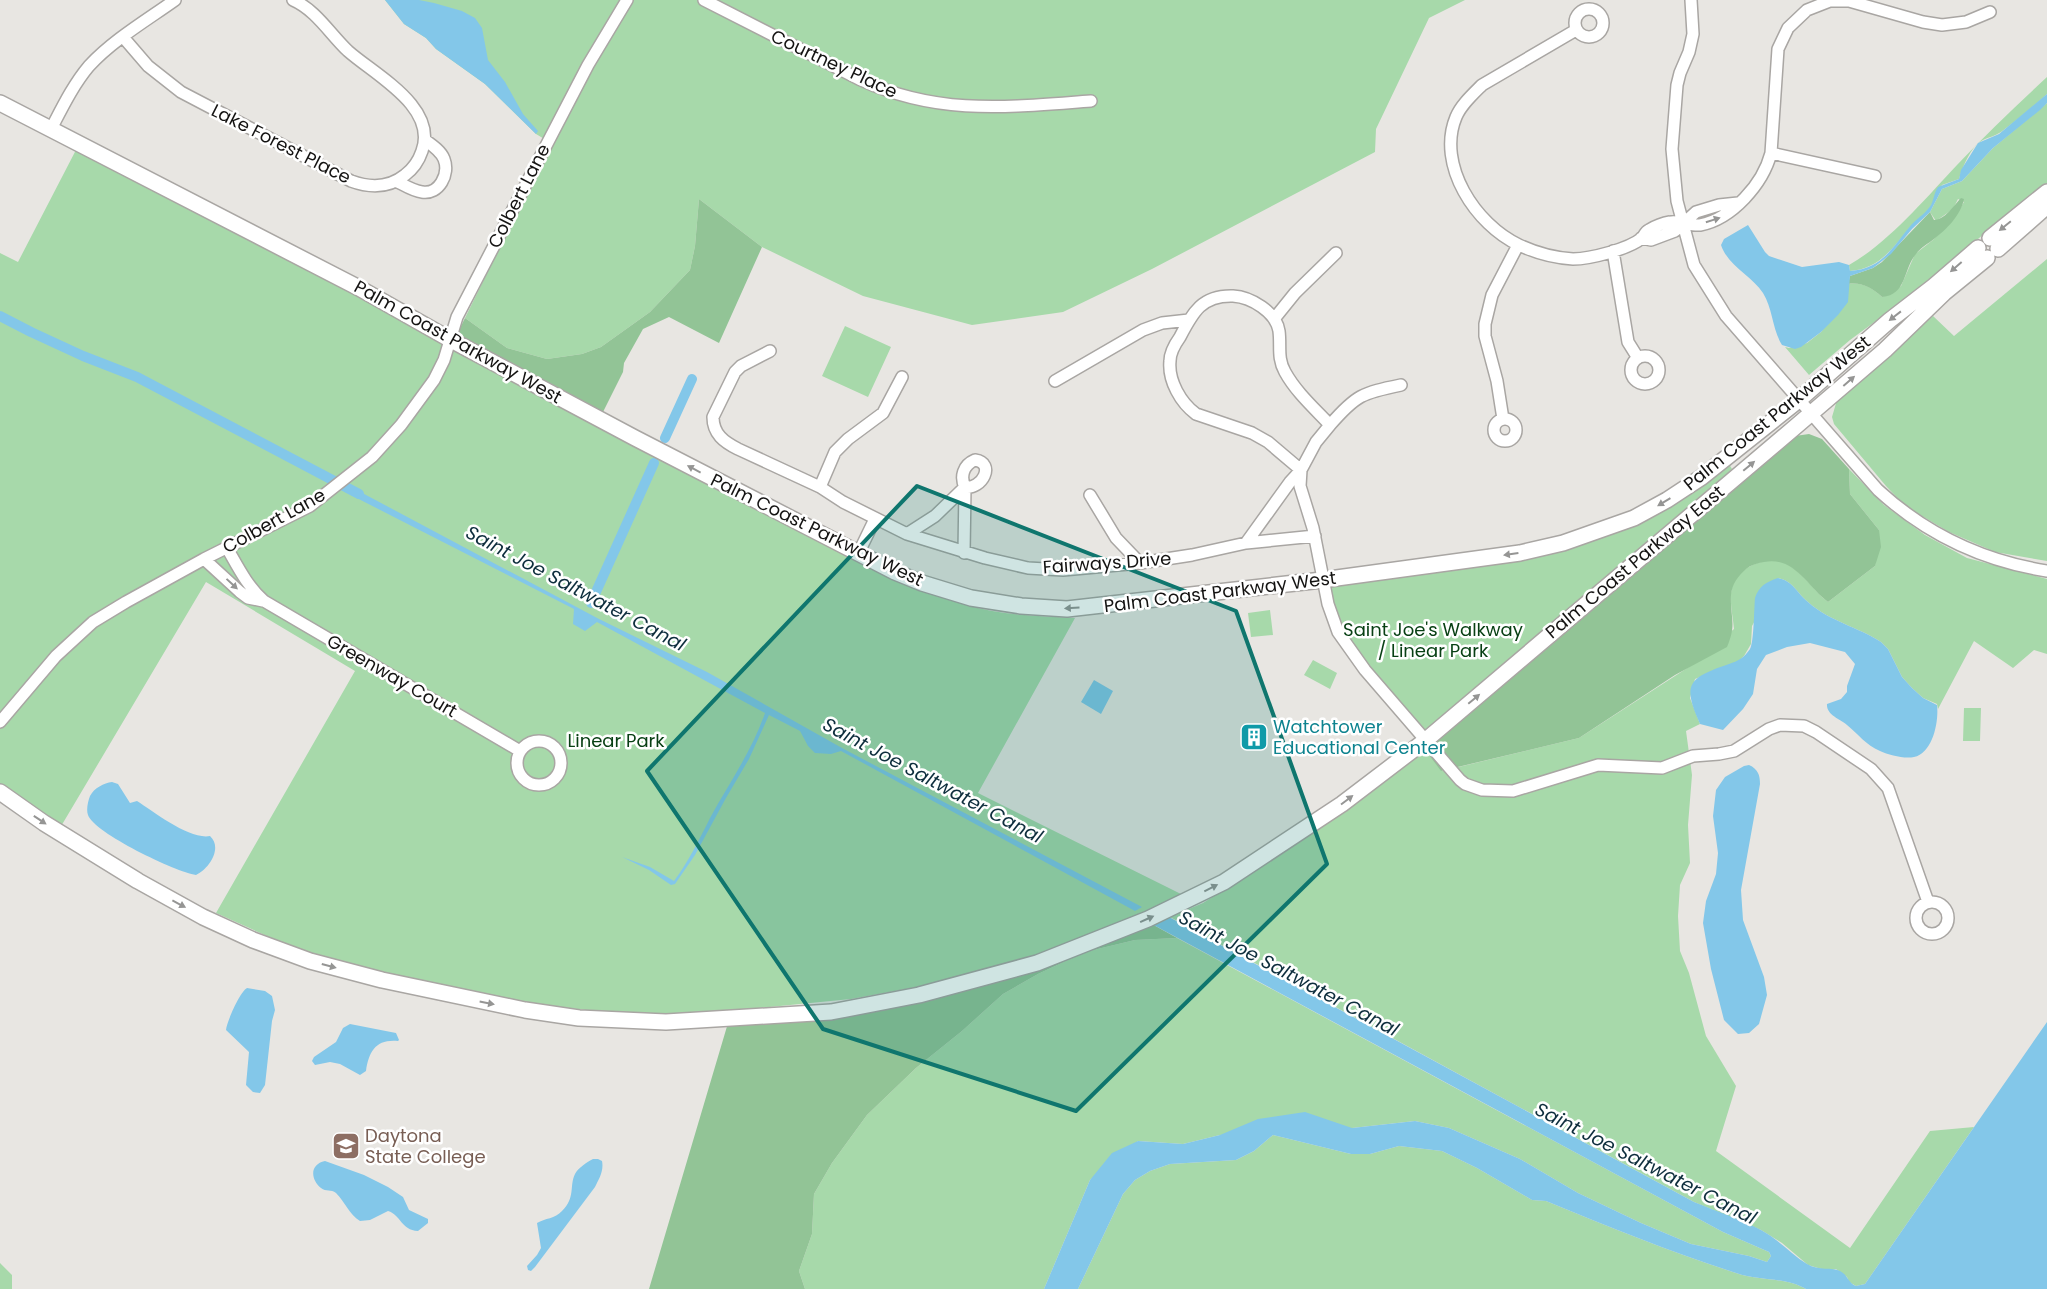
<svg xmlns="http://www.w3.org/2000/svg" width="2047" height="1289" viewBox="0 0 2047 1289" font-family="Poppins,sans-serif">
<rect width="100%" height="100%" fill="#e8e6e2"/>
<!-- green -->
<path fill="#a7d9aa" d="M 385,0 L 1465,0 L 1429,18 L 1376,129 L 1375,152 L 1152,269 L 1063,312 L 972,325 L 863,296 L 762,247 L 699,199 L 695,246 L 690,270 L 650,312 L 601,347 L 582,354 L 547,359 L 507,348 L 465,318 L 551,143 L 536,134 L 485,84 L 436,49 L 426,38 L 404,24 Z
M 2047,77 L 2047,94 C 2033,107 2017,120 2001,132 C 1995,136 1989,137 1983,140 C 1970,147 1963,167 1959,179 L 1942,185 C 1937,194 1932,207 1924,215 C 1920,219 1914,222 1910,227 C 1893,248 1879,269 1850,271 L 1849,265 C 1888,243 1926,198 1957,165 C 1986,134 2016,106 2047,77 Z
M 2047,103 L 2047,183 L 1987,233 L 1986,232 L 1929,282 L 1850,340 L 1809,375 L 1785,347 L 1789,348 L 1807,343 L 1821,332 L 1848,296 L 1848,284 C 1863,282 1872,288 1882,297 L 1901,286 L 1915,254 L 1933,240 L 1952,221 L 1964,202 L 1958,199 L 1953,209 L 1936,221 L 1930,212 L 1942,189 L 1962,181 L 1993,148 Z
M 77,148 L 366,297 L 895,579 C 930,594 967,608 1005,613 C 1028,616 1052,617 1075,618 L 978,793 L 1185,896 L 1063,947 L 996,969 L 922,986 L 851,999 L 689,1015 L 594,1011 L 528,1003 L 416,982 L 329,960 L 287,945 L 216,913 L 355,671 L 206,582 L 60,828 L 0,788 L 0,253 L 18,262 Z
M 2047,259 L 2047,561 L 1995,552 L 1949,532 L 1905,506 L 1886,486 L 1834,424 L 1832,417 L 1837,400 L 1933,316 L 1954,336 Z
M 845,326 L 891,347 L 868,397 L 822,376 Z
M 1729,464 L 1732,469 L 1712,488 L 1427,732 L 1355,651 L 1341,631 L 1327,584 L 1458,570 L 1514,561 L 1572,546 Z
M 1849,469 L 1884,505 L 1925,535 L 1967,558 L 2047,579 L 2047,654 L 2034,650 L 2013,668 L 1974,641 L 1938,709 L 1937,704 L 1923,698 L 1912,688 L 1902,677 L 1888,649 L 1881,642 C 1858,627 1829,621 1808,602 C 1797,593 1793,581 1778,578 L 1752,626 L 1751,644 L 1744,656 L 1738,662 L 1695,679 L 1690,698 L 1700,724 L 1686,731 L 1692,775 L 1688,825 L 1690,863 L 1680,885 L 1678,916 L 1680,951 L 1689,973 L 1706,1036 L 1736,1086 L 1716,1151 L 1850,1248 L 1930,1131 L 1974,1127 L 1865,1284 L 1856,1286 L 1849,1282 L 1847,1277 L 1836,1269 L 1828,1271 L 1808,1265 L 1782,1243 L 1761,1230 L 1694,1202 L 1170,917 L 1203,903 L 1257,869 L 1426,751 L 1442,771 L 1579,738 L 1692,665 L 1734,629 C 1733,616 1728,597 1733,584 C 1741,564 1772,554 1789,565 C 1805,575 1814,591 1828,602 L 1875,566 L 1879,530 L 1850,494 Z
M 1270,610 L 1273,635 L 1251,637 L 1248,613 Z
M 1313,660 L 1337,673 L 1330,689 L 1304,675 Z
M 1964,708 L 1981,708 L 1980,741 L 1963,741 Z
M 1177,938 L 1723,1232 L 1769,1252 L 1771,1256 L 1767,1262 L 1749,1256 L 1691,1244 L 1641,1223 L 1578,1193 L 1520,1159 L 1449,1128 L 1415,1121 L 1352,1128 L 1220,1135 L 1183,1144 L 1138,1141 L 1090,1180 L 1044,1289 L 805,1289 L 799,1271 L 812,1234 L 814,1194 L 832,1163 L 867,1115 L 916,1068 L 962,1031 L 1003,994 L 1038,974 L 1085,952 L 1135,940 Z
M 1273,1135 L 1351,1154 L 1370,1154 L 1399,1146 L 1442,1151 L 1477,1168 L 1532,1200 L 1546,1201 C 1609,1227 1671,1252 1736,1273 C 1759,1281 1785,1277 1806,1289 L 1078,1289 L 1123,1194 L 1135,1180 L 1150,1171 L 1170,1164 L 1236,1160 L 1254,1151 Z
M 0,1263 L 12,1275 L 12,1289 L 0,1289 Z"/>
<!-- forest -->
<path fill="#92c496" d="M 1961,198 L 1964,199 C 1961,215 1946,230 1934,239 C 1928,244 1921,247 1916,254 C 1903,269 1907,295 1882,297 C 1872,288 1862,282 1848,284 L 1850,276 L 1873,268 L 1882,262 L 1930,212 L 1934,220 C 1945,220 1954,205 1961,198 Z
M 699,199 L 762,247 L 719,343 L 669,317 L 643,329 L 624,363 L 623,372 L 602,414 L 456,336 L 465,318 L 507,348 L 547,359 L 582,354 L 601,347 L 650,312 L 690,270 L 695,246 Z
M 1809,434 L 1822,439 L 1849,469 L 1850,494 L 1879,530 L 1881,547 L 1875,566 L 1828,602 C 1807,586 1794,556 1764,562 C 1757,563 1751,565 1746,569 C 1738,576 1732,584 1731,595 C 1730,618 1737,624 1727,647 L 1675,675 L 1579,738 L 1441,771 L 1426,751 L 1462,715 L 1795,436 Z
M 1150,923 L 1177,938 L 1135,940 L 1085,952 L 1038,974 L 1003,994 L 962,1031 L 916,1068 L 867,1115 L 832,1163 L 814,1194 L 812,1234 L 799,1271 L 805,1289 L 649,1289 L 728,1023 L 830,1017 Z"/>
<!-- water -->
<path fill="#83c7e9" d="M 385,0 L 419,0 L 434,3 L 462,11 L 475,18 L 482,28 L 488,60 L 505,82 L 523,114 L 538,131 L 536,134 L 485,84 L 436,49 L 426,38 L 404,24 Z
M 2047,94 L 2047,103 L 2040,110 L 1993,148 L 1962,181 L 1942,189 L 1930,212 L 1912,229 L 1891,254 L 1873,268 L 1850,276 L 1848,302 L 1838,315 L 1821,332 L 1801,347 L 1795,349 L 1782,345 C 1772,329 1773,309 1763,293 C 1752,276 1728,266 1721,245 L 1724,239 L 1748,225 L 1765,252 L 1769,256 L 1802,267 L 1839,262 L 1849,265 L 1850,271 C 1883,269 1893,246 1912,224 C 1919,217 1926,213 1931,205 C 1934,199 1934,193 1938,187 L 1959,179 L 1961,170 L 1978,143 L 1999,134 Z
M 351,487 L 599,619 L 707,672 L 842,748 L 1142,907 L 1135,911 L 841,751 L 831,754 L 815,753 L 808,746 L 800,731 L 769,715 L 749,759 L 726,798 L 695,855 L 675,884 L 671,885 L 649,870 L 622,857 L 650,867 L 674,881 C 689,861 699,840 710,818 C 729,783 752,751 765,713 L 597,622 L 585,631 L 573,624 L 574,609 L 345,492 Z
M 1778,578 C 1793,581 1797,593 1808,602 C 1829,621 1858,627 1881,642 L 1888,649 L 1902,677 L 1912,688 L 1923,698 L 1937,705 C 1939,721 1933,753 1914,757 C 1904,759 1889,755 1880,751 C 1866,745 1858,734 1847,725 C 1840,719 1826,715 1827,704 L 1841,699 L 1847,692 L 1847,686 L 1855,664 L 1845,652 L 1810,643 L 1787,647 L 1766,655 L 1757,669 L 1753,694 L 1743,709 L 1723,730 L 1700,724 C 1682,684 1688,678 1729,664 C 1738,661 1744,658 1750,649 C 1754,642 1754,609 1755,598 C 1759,586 1766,582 1778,578 Z
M 1094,680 L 1113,691 L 1101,714 L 1081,702 Z
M 1749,765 C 1758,769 1760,775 1760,784 L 1741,890 L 1743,920 L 1764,977 L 1767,995 L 1759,1024 L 1749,1033 L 1738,1034 L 1724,1020 L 1711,969 L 1703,923 L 1706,901 L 1716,874 L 1718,853 L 1713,816 L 1716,790 L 1725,777 L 1744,766 Z
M 112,782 L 118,784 L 130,803 L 137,801 C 154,812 190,840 210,836 C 223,848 209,869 196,875 C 176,872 94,833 88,815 C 86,810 88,801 90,796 C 94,788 104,783 112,782 Z
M 1169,917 L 1694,1202 C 1716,1211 1740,1219 1761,1230 C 1778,1239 1791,1254 1807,1264 C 1819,1271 1832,1267 1840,1271 C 1848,1275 1848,1283 1856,1286 L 1865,1284 L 2047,1022 L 2047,1289 L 1806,1289 C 1785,1277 1759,1281 1736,1273 C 1671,1252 1609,1227 1546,1201 L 1532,1200 L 1477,1168 L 1442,1151 L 1399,1146 L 1370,1154 L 1351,1154 L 1273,1135 L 1254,1151 L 1236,1160 L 1170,1164 L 1150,1171 L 1135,1180 L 1123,1194 L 1078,1289 L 1044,1289 L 1090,1180 L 1112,1153 L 1138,1141 L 1183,1144 L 1220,1135 L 1258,1119 L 1305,1112 L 1352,1128 L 1415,1121 L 1449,1128 L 1520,1159 L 1578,1193 L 1641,1223 L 1691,1244 L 1749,1256 L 1767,1262 L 1771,1256 L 1769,1252 L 1723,1232 L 1150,923 Z
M 247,988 L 265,991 L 272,996 L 275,1010 L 272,1021 L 265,1085 L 260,1093 L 253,1092 L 246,1085 L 249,1052 L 226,1030 C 227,1021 240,992 247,988 Z
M 350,1024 L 396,1033 L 399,1040 L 398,1041 C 376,1039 369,1051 366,1071 L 360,1075 L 340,1064 L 330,1062 L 315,1065 L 312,1061 L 314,1057 L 336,1042 L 343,1028 Z
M 593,1159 L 598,1159 L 602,1161 C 604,1171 599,1179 595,1187 L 535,1267 L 531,1271 L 528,1270 L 527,1266 L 537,1255 L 541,1248 L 537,1223 C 545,1218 555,1219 562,1211 C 576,1197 569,1186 575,1174 C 578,1168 587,1162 593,1159 Z
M 325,1161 L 364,1175 L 388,1187 L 403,1197 L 409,1210 L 428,1219 L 428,1223 L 418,1231 C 401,1230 401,1215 388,1211 L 370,1220 L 360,1221 C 349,1214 345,1202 336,1193 C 331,1189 326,1192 321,1188 C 310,1179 310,1164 325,1161 Z"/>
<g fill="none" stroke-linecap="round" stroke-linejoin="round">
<!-- canal -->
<path stroke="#83c7e9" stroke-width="10" d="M 0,316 L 31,332 L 83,356 L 137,377 L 359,494
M 665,438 L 692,379
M 591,603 L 654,463"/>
<!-- minor casing -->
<g stroke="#a9a6a3" stroke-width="14">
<path id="minor" d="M 704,0 L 861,80 C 939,116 1009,107 1091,101
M 1691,0 L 1693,34 L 1689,52 L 1680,73 L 1677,85 L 1672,149 L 1677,201 L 1694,265 L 1726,316 L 1878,490 C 1926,534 1983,561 2047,571
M1575 23a14 14 0 1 1 28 0a14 14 0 1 1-28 0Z
M 1576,30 L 1482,85 C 1472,95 1461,105 1456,117 C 1436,165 1476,225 1519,245 C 1536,253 1555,258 1573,259 C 1590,259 1629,249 1642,238 C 1644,236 1645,232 1649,230 C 1654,227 1664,223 1670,222 C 1679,220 1690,226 1700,225 C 1732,219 1763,184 1771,153 L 1778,49 L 1788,28 L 1807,10 L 1830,1 L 1849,1 L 1923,22 L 1942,25 L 1966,22 L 1990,12
M 123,37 L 148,66 L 181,92 L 351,181 C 370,188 389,188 405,175 C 413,169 419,160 422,151 C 438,107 375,75 348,51 C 330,34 316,10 293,0
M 51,129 C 62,108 73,85 89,66 C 113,40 147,20 175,0
M 1771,153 L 1875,176
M 396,181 C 404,185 413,191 422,192 C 439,195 450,174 444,159 C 441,151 432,145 425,140
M 1641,238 L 1651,240 L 1675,231 L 1696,212 L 1719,205 L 1738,203
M 1613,251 L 1628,342 L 1638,358
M 1274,319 L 1295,293 L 1336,253
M 770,351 L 741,366 L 735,372 L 713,417 C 713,434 724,442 738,449 L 820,487 L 843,502 L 907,534 L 985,558 L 1028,568 L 1063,570 L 1140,563 L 1192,555 L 1246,543 L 1315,536
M1631 370a14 14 0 1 1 28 0a14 14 0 1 1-28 0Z
M 1055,381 L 1143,330 L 1162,323 L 1189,320
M1494 430a11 11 0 1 1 22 0a11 11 0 1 1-22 0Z
M 1503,419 L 1497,381 L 1485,336 L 1485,324 L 1492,295 L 1518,245
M 1330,425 C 1356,395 1362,393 1401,385
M 975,460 C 996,463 982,490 965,487 C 960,477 963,465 975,460 Z
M 820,487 L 835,452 L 848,439 L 883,413 L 902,377
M 1090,495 L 1116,538 L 1140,563
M 907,534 L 935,516 L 965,487 L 964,553
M 1246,543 L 1290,482 L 1301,470 L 1316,442 L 1330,425 C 1314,408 1296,392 1285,372 C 1277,358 1281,346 1279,331 C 1276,312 1251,297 1233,296 C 1202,295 1193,312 1180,337 C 1175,344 1170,352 1170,361 C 1168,381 1181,403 1196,414 L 1252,433 L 1268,442 L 1301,470 L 1300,486 L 1313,528 L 1328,604 L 1338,632 L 1365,670 L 1460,780 L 1465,784 L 1482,790 L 1513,791 L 1598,765 L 1662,768 L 1693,756 L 1719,754 L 1734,751 L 1769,729 L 1780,725 L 1804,726 L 1816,732 L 1871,769 L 1888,788 L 1928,902
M 227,548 C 238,567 247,586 264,601 L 520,751
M 858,554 L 875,519
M 204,559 L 240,592 L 248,598 L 263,601
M 0,722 L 56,656 L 93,622 L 126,602 L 204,559 L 310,506 L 372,457 L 401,425 L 434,380 L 444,360 L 457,317 L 588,65 L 627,0
M517 763a22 22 0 1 1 44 0a22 22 0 1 1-44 0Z
M1916 918a16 16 0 1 1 32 0a16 16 0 1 1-32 0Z"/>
</g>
<!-- major casing -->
<g stroke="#a9a6a3" stroke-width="18">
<path id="major" d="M 0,103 L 359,288 L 451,340 L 635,438 L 895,572 L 922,583 L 971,598 L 1021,606 L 1067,609 L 1322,580 L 1520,553 L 1563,543 L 1634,518 L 1667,500 L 1702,477 L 1800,399 L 1890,320 L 1934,286 L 1978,248
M 1990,238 L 2047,192
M 1998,249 L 2047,206
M 0,792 L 44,823 L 138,881 L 203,917 L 253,940 L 310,961 L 382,980 L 525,1010 L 579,1018 L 666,1022 L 831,1012 L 919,995 L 1037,963 L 1148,919 L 1224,882 L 1342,804 L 1426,740 L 1794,428 L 1885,350 L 1944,293 L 1987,258"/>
</g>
<!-- minor -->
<use href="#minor" stroke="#fff" stroke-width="11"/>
<!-- major -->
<use href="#major" stroke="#fff" stroke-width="15"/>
</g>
<!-- one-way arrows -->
<defs><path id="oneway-solid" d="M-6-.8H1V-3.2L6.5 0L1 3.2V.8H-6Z" transform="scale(1.25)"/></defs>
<g fill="#959594">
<use href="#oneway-solid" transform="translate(1713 220) rotate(-18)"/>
<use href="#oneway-solid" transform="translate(2005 226) rotate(141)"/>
<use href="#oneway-solid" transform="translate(1956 267) rotate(139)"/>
<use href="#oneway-solid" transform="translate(1895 316) rotate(142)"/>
<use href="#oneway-solid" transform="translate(1849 381) rotate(-41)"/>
<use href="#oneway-solid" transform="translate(1749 466) rotate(-40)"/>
<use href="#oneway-solid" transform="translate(694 469) rotate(-152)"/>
<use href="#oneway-solid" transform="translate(1664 502) rotate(149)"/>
<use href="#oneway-solid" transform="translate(1511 554) rotate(172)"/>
<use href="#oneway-solid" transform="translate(232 584) rotate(43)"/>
<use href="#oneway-solid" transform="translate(1072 608) rotate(177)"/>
<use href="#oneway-solid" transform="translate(1474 699) rotate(-40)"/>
<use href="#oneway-solid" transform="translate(1347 800) rotate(-37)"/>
<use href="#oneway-solid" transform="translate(40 820) rotate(34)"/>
<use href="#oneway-solid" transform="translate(1211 888) rotate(-27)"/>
<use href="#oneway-solid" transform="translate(179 904) rotate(28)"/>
<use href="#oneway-solid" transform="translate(1147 919) rotate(-24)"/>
<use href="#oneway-solid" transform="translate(329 966) rotate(15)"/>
<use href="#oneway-solid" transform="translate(487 1003) rotate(11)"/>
</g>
<!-- marked area -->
<path fill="#0f766e" fill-opacity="0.2" stroke="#0f766e" stroke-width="4" stroke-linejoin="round" d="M 917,486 L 1236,611 L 1327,864 L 1076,1111 L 823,1029 L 647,771 Z"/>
<!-- icons -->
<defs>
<g id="building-square" transform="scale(1.4375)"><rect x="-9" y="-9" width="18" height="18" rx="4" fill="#0f9aa8" stroke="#fff"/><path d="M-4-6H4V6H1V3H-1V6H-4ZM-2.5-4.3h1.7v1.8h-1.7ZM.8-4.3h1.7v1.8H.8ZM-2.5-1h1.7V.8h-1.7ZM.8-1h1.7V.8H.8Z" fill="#fff"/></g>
<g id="university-square" transform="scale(1.4375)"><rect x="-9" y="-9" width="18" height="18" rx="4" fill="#8d6e63" stroke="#fff"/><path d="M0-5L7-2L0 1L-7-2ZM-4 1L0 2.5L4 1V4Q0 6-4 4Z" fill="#fff"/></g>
</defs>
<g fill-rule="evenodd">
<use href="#building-square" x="1254" y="737"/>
<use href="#university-square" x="346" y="1146"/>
</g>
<g text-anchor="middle" stroke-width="5" stroke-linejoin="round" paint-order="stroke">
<!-- street labels -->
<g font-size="18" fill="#141312" stroke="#fff">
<text transform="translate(834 64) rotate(25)" y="6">Courtney Place</text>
<text transform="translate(281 144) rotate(27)" y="6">Lake Forest Place</text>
<text transform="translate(519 196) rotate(-63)" y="6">Colbert Lane</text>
<text transform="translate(458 342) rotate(29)" y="6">Palm Coast Parkway West</text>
<text transform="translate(1777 413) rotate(-39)" y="6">Palm Coast Parkway West</text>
<text transform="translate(274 521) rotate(-29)" y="6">Colbert Lane</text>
<text transform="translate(817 530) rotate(26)" y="6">Palm Coast Parkway West</text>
<text transform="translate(1635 562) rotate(-40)" y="6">Palm Coast Parkway East</text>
<text transform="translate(1107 563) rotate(-4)" y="6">Fairways Drive</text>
<text transform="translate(1220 592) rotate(-7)" y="6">Palm Coast Parkway West</text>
<text transform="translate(392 676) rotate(30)" y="6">Greenway Court</text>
</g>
<!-- park labels -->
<g font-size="18" fill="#084014" stroke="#fff">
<text x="1433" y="636">Saint Joe's Walkway<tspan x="1433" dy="21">/ Linear Park</tspan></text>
<text x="616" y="747">Linear Park</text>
</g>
<!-- culture labels -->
<g font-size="18" fill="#0d838f" stroke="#fff" text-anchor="start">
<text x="1273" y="733">Watchtower<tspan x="1273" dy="21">Educational Center</tspan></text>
</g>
<!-- education labels -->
<g font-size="18" fill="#785e54" stroke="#fff" text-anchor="start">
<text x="365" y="1142">Daytona<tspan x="365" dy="21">State College</tspan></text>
</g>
<!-- water labels -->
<g font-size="19" font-style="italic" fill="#0e2e3d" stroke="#fff">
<text transform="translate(576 588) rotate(28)" y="7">Saint Joe Saltwater Canal</text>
<text transform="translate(933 780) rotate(28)" y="7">Saint Joe Saltwater Canal</text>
<text transform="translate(1289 973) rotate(28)" y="7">Saint Joe Saltwater Canal</text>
<text transform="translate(1646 1163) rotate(27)" y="7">Saint Joe Saltwater Canal</text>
</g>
</g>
</svg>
